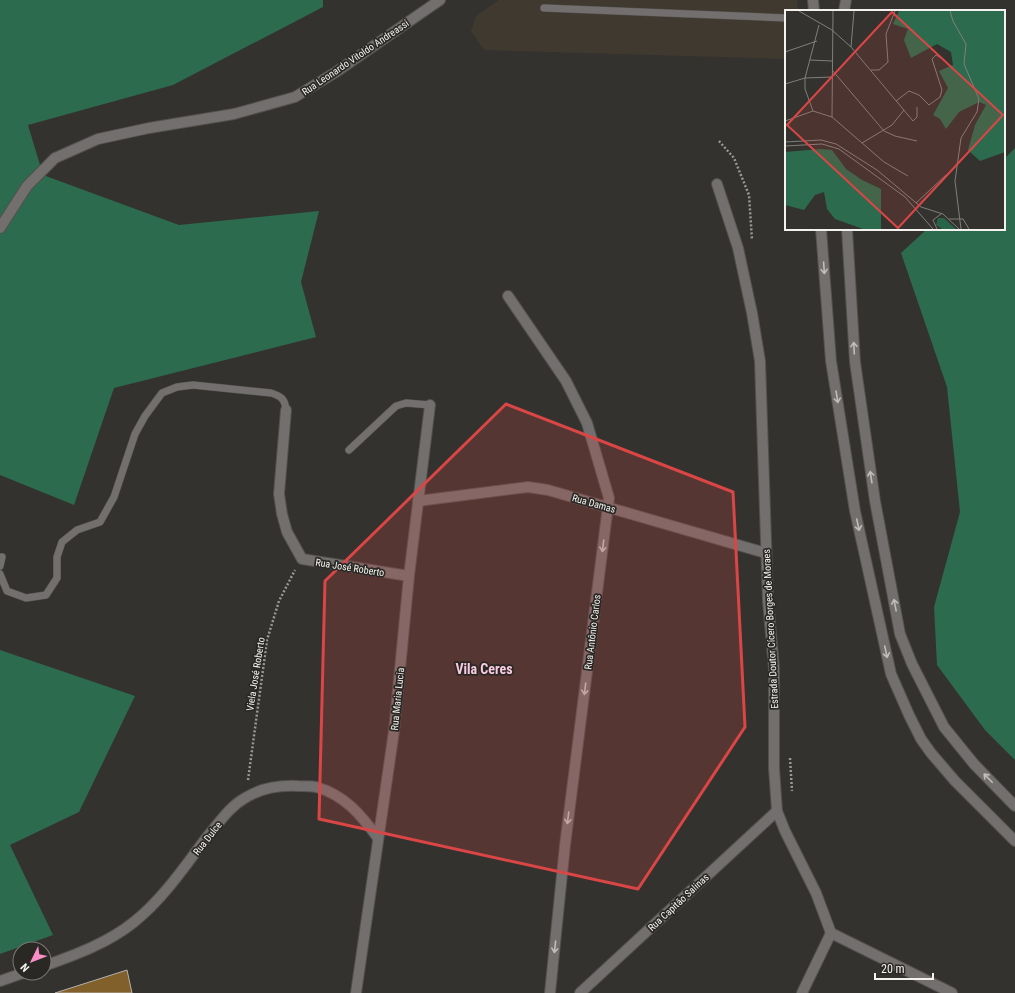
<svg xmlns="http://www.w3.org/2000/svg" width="1015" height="993" viewBox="0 0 1015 993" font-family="'Roboto Condensed',sans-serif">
<rect width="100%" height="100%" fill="#34322e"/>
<!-- built -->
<path fill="#403930" d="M 499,0 L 797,0 L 798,11 L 786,11 L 786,59 L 484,50 L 471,31 L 476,16 Z"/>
<!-- forest -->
<path fill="#2c6b4d" d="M 0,0 L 323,0 L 323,7 L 173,85 L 28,125 L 43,175 L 179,225 L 319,211 L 301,282 L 316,337 L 114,388 L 74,505 L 0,475 Z
M 1015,148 L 1015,760 L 985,730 L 937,665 L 934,607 L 960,512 L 947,387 L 901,253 L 927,229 L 1004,229 L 1004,159 Z
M 0,650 L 135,696 L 79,812 L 10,845 L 53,935 L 0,954 Z"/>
<!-- building -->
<path fill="#82602b" stroke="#b4b1ac" d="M 127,970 L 132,993 L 55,993 Z"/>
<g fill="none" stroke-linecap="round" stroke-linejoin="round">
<!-- service casing -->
<g stroke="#53514d" stroke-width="8">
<path id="service" d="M 544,8 L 786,18
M 349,450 L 396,406 L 406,403 L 430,405
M 0,566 L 2,557
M 0,574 L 7,591 L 26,598 L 46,595 L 57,578 L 57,557 L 62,542 L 77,530 L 100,522 L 114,497 L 135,434 L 145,416 L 162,393 L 177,387 L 193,385 L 271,393 C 281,396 285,399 286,410"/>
</g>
<!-- minor casing -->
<g stroke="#53514d" stroke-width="12">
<path id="minor" d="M 717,184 L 738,248 L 752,313 L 760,361 L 768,601 L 774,668 L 774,768 L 777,811 L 785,831 L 816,893 L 831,933
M 0,228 L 27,186 L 55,158 L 98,139 L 149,128 L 234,114 L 295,97 L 336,72 L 440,0
M 508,296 L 566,381 L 587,423 L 609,498 L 565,845 L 550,993
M 286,410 L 279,494 L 282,514 L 287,532 L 302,559 L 409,576
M 418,501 L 528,487 L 548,490 L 766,553
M 44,966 C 75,955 108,943 134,922 C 163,899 185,866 207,837 C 219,823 229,807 245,798 C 261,788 279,785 298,786 C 303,786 310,786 316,787 C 345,795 361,815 378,838
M 0,981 L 23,973
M 356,993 L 394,731 L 409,576 L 430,405
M 580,993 L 777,811"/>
</g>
<!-- tertiary casing -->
<g stroke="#53514d" stroke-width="12">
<path id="tertiary" d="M 813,0 L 814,11
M 844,11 L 846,0
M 821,229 L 831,361 L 855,511 L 891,674 L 909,715 L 921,739 L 931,753 L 955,781 L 1015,841
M 847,229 L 855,362 L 875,501 L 900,634 L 912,664 L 944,727 L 974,764 L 1015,806
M 802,993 L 831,933 L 952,993"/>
</g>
<!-- path -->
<path stroke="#9a9895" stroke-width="2.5" stroke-dasharray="2 2" stroke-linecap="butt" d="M 719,141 L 734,158 L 749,195 L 752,240
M 790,758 L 792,791
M 248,780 L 267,640 L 279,601 L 295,570"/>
<!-- service -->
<use href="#service" stroke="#726f6e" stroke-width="7"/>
<!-- minor -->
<use href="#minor" stroke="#726f6e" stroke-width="10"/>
<!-- tertiary -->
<use href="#tertiary" stroke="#726f6e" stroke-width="10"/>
</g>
<!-- one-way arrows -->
<defs><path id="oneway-shaft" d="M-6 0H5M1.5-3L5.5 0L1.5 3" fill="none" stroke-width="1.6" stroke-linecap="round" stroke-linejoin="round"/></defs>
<g stroke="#c0bebb">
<use href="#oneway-shaft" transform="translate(824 268) rotate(86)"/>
<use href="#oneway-shaft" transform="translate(854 348) rotate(-93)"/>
<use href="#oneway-shaft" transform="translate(837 397) rotate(81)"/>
<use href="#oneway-shaft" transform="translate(871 477) rotate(-99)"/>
<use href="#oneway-shaft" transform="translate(858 525) rotate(78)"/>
<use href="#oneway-shaft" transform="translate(603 546) rotate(97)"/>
<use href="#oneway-shaft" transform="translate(895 605) rotate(-101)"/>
<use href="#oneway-shaft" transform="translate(886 652) rotate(78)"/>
<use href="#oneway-shaft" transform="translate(585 689) rotate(97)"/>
<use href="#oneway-shaft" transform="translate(988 778) rotate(-134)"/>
<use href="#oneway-shaft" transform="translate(568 818) rotate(97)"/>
<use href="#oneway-shaft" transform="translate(555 947) rotate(96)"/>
</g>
<!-- marked area -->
<path fill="#da4646" fill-opacity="0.2" stroke="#da4646" stroke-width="3" stroke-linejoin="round" d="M 506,404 L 733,492 L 745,727 L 638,889 L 319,819 L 325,581 Z"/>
<g text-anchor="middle" stroke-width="3.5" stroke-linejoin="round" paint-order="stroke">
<!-- street labels -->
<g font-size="10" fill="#f4f2ef" stroke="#2a2824">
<text transform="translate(355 57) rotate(-34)" y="4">Rua Leonardo Vitoldo Andreassi</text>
<text transform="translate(594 503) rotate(16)" y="4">Rua Damas</text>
<text transform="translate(350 567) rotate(9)" y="4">Rua José Roberto</text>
<text transform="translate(770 629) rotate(-93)" y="4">Estrada Doutor Cícero Borges de Moraes</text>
<text transform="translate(592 632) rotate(-83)" y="4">Rua Antônio Carlos</text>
<text transform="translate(255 674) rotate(-81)" y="4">Viela José Roberto</text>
<text transform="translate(397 699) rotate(-84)" y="4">Rua Maria Lucia</text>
<text transform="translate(207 838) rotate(-52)" y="4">Rua Dulce</text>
<text transform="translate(678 902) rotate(-43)" y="4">Rua Capitão Salinas</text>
</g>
<!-- district labels -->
<g font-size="14" font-weight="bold" fill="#f9cae1" stroke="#2a2824">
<text x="484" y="674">Vila Ceres</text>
</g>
</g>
<!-- overview -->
<g transform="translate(785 10)">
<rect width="220" height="220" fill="#34322e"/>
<path d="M 153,208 L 159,208 L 171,219 L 157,219 L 151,215 Z" fill="#286447"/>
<path d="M 114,1 L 220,1 L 220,142 L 195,151 L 183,140 L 190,115 L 201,95 L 194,92 L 174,102 L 161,119 L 155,109 L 148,105 L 163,78 L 154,61 L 168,55 L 166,42 L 152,34 L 126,48 L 119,30 L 123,19 L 108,14 ZM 35,139 L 47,140 L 61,159 L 77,170 L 96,179 L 96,219 L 78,219 L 50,209 L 42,199 L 39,182 L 30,185 L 19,200 L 0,195 L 0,142 Z" fill="#2c6b4d"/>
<path fill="none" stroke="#817f7b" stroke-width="1" d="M 14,1 L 47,20 L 66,37 L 128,111 L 132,107 L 132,97M 165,1 L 168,11 L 181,34 L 179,54 L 194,89 L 192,102 L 176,128 L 170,171 L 176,219M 66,37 L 69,1M 0,42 L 32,31M 25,50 L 47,51M 47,60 L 99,121 L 110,126 L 132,131M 86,60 L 94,60 L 103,52 L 101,24 L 110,1M 0,74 L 20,68 L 47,67M 111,91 L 124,81 L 134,85 L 144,95 L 155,87 L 157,80 L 147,49 L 151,45 L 156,48M 28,101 L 20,79 L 20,68 L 34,15M 47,107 L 48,1M 0,111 L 28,101 L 47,107 L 99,152 L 123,166M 0,132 L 36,130 L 51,134 L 92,160 L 136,197 L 158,204 L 174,219M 77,133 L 107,115 L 119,100M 0,136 L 37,134 L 54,139 L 120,187 L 148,219M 131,193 L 161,165M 164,209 L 178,209 L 184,219M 152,219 L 148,210 L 156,204"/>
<path fill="#da4646" fill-opacity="0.15" stroke="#da4646" stroke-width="2" d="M 107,2 L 218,105 L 113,218 L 2,115 Z"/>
<rect width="220" height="220" fill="none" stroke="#f4f2ef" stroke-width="2"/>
</g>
<!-- north arrow -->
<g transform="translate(32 961) rotate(227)"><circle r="19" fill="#2a2824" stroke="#7b7975"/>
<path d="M0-3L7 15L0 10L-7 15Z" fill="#fa8fc7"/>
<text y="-6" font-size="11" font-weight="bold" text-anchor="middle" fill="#f4f2ef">N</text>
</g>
<!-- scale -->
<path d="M875 973v6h58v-6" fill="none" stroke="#f4f2ef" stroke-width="2"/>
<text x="881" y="973" font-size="12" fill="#f4f2ef" stroke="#2a2824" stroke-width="3" paint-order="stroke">20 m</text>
</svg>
